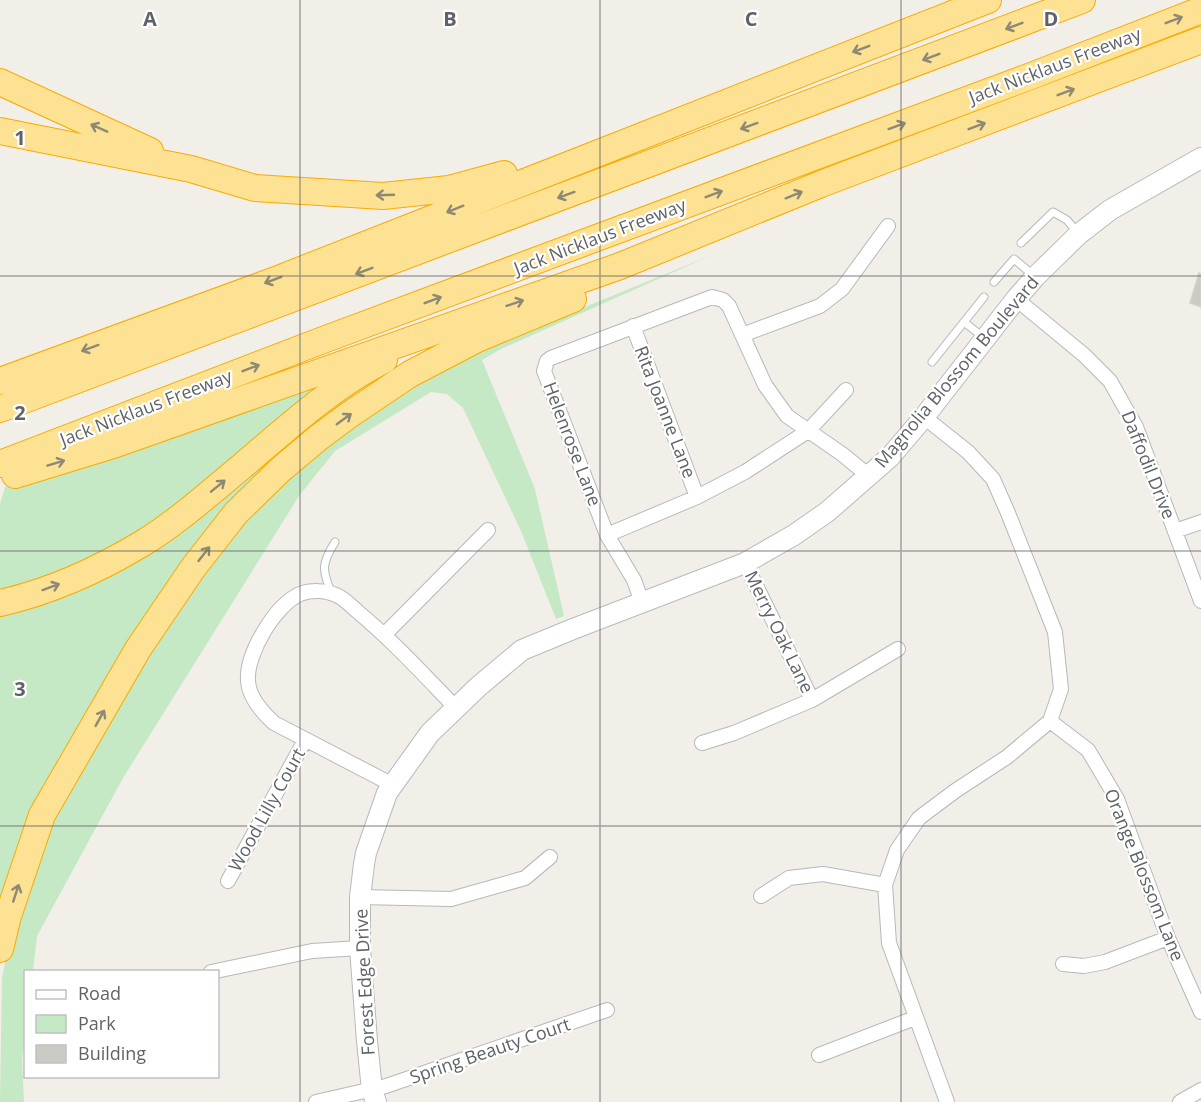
<svg xmlns="http://www.w3.org/2000/svg" width="1201" height="1102" viewBox="0 0 1201 1102" font-family="'Open Sans',sans-serif">
<rect width="100%" height="100%" fill="#f1efe8"/>
<!-- green -->
<path fill="#c5e8c5" d="M 712,255 L 501,349 L 482,360 L 535,489 L 564,616 L 556,619 L 521,531 L 463,408 L 447,394 L 431,392 L 335,451 L 299,496 L 123,778 L 37,936 L 33,971 L 26,972 L 26,1027 L 22,1059 L 24,1102 L 0,1102 L 2,978 L 15,915 L 35,852 L 189,580 L 303,460 L 399,391 L 475,352 Z
M 407,362 L 219,521 L 0,916 L 0,613 L 23,608 L 305,426 L 369,381 Z
M 328,378 L 330,383 L 165,517 L 82,565 L 0,592 L 0,504 L 5,487 L 85,464 Z"/>
<!-- building -->
<path fill="#cccac5" stroke="#d6d1c6" stroke-width="1.5" d="M 1199,273 L 1201,274 L 1201,307 L 1190,303 Z"/>
<g fill="none" stroke-linecap="round" stroke-linejoin="round">
<!-- lane casing -->
<g stroke="#b5b8bc" stroke-width="9">
<path id="lane" d="M 1021,243 L 1053,212 L 1067,220 L 1077,232
M 994,282 L 1014,259 L 1033,275
M 964,322 L 984,297
M 932,362 L 964,322 L 983,337
M 332,594 C 322,571 321,564 335,542"/>
</g>
<!-- street casing -->
<g stroke="#b5b8bc" stroke-width="16">
<path id="street" d="M 1016,299 L 1084,355 L 1110,381 L 1136,427 L 1201,601
M 633,326 L 697,497
M 742,335 L 820,306 L 842,289 L 888,226
M 924,417 L 968,452 L 993,479 L 1008,513 L 1055,632 L 1061,689 L 1050,721 L 1007,757 L 955,791 L 919,818 L 897,850 L 885,885 L 889,943 L 947,1102
M 1175,531 L 1201,522
M 607,535 L 697,497 L 745,472 L 808,431 L 846,390
M 745,563 L 812,700
M 642,602 L 634,580 L 607,535 L 544,371 L 547,361 L 551,358 L 712,297 L 723,300 L 729,306 L 765,385 L 787,416 L 842,454 L 869,476
M 385,634 L 488,530
M 1050,721 L 1088,750 L 1117,799 L 1168,938 L 1201,1012
M 702,743 L 734,733 L 812,700 L 898,649
M 393,785 L 274,723 C 263,713 249,698 248,681 C 246,654 275,605 300,594 C 311,590 325,590 336,595 C 344,598 351,606 358,612 C 393,641 424,675 456,708
M 228,881 L 305,740
M 761,896 L 789,878 L 823,874 L 885,885
M 360,897 L 451,899 L 525,878 L 550,857
M 1063,964 L 1084,966 L 1105,962 L 1168,938
M 211,972 L 312,951 L 360,948
M 819,1055 L 915,1018
M 316,1102 L 386,1086 L 607,1010
M 1180,1102 L 1201,1090"/>
</g>
<!-- secondary casing -->
<g stroke="#b6babf" stroke-width="22">
<path id="secondary" d="M 376,1102 L 372,1090 L 367,1041 L 360,948 L 360,897 L 364,864 L 366,853 L 387,793 L 430,733 L 479,686 L 522,650 L 573,629 L 745,563 L 794,535 L 827,512 L 890,457 L 924,417 L 1016,299 L 1035,277 L 1079,234 L 1110,210 L 1201,158"/>
</g>
<!-- highway casing -->
<g stroke="#f9ab00" stroke-width="28">
<path id="highway" d="M 0,82 L 150,151
M 0,131 L 191,169 L 255,188 L 383,196 L 449,189 L 504,174
M 0,381 L 273,281 L 988,0
M 0,409 L 1082,0
M 0,464 L 323,340 L 1031,76 L 1201,10
M 15,475 L 116,444 L 620,266 L 821,184 L 1201,40
M 0,603 C 49,592 100,569 143,543 C 176,523 211,492 241,467 C 286,429 331,387 384,360
M 0,949 L 8,916 L 42,815 L 138,649 L 193,568 L 236,513 L 280,470 L 318,438 L 349,415 L 410,374 L 477,339 L 573,299"/>
</g>
<!-- lane -->
<use href="#lane" stroke="#fff" stroke-width="7"/>
<!-- street -->
<use href="#street" stroke="#fff" stroke-width="14"/>
<!-- secondary -->
<use href="#secondary" stroke="#fff" stroke-width="20"/>
<!-- highway -->
<use href="#highway" stroke="#fde293" stroke-width="26"/>
</g>
<!-- one-way arrows -->
<defs><path id="oneway-shaft" d="M-6 0H5M1.5-3L5.5 0L1.5 3" fill="none" stroke-width="1.6" stroke-linecap="round" stroke-linejoin="round" transform="scale(1.5)"/></defs>
<g stroke="#8e8975">
<use href="#oneway-shaft" transform="translate(1174 20) rotate(-21)"/>
<use href="#oneway-shaft" transform="translate(1014 26) rotate(159)"/>
<use href="#oneway-shaft" transform="translate(861 49) rotate(159)"/>
<use href="#oneway-shaft" transform="translate(931 57) rotate(159)"/>
<use href="#oneway-shaft" transform="translate(1066 92) rotate(-21)"/>
<use href="#oneway-shaft" transform="translate(749 126) rotate(160)"/>
<use href="#oneway-shaft" transform="translate(897 126) rotate(-20)"/>
<use href="#oneway-shaft" transform="translate(977 126) rotate(-21)"/>
<use href="#oneway-shaft" transform="translate(99 128) rotate(-156)"/>
<use href="#oneway-shaft" transform="translate(714 194) rotate(-21)"/>
<use href="#oneway-shaft" transform="translate(385 195) rotate(178)"/>
<use href="#oneway-shaft" transform="translate(566 195) rotate(160)"/>
<use href="#oneway-shaft" transform="translate(794 195) rotate(-22)"/>
<use href="#oneway-shaft" transform="translate(455 209) rotate(158)"/>
<use href="#oneway-shaft" transform="translate(364 271) rotate(159)"/>
<use href="#oneway-shaft" transform="translate(273 280) rotate(159)"/>
<use href="#oneway-shaft" transform="translate(433 300) rotate(-21)"/>
<use href="#oneway-shaft" transform="translate(515 303) rotate(-19)"/>
<use href="#oneway-shaft" transform="translate(90 348) rotate(160)"/>
<use href="#oneway-shaft" transform="translate(251 368) rotate(-21)"/>
<use href="#oneway-shaft" transform="translate(344 419) rotate(-36)"/>
<use href="#oneway-shaft" transform="translate(56 463) rotate(-17)"/>
<use href="#oneway-shaft" transform="translate(218 486) rotate(-39)"/>
<use href="#oneway-shaft" transform="translate(204 554) rotate(-52)"/>
<use href="#oneway-shaft" transform="translate(51 587) rotate(-20)"/>
<use href="#oneway-shaft" transform="translate(100 718) rotate(-61)"/>
<use href="#oneway-shaft" transform="translate(16 893) rotate(-72)"/>
</g>
<!-- grid -->
<path fill="none" stroke="#5f6368" stroke-width="1.5" stroke-opacity="0.55" d="M 300,0 L 300,1102M 600,0 L 600,1102M 901,0 L 901,1102M 0,276 L 1201,276M 0,551 L 1201,551M 0,826 L 1201,826"/>
<g text-anchor="middle" stroke-width="4.5" stroke-linejoin="round" paint-order="stroke">
<!-- street labels -->
<g font-size="18" fill="#5f6368" stroke="#fff">
<text transform="translate(1055 66) rotate(-21)" y="6">Jack Nicklaus Freeway</text>
<text transform="translate(600 237) rotate(-21)" y="6">Jack Nicklaus Freeway</text>
<text transform="translate(957 372) rotate(-50)" y="6">Magnolia Blossom Boulevard</text>
<text transform="translate(146 408) rotate(-21)" y="6">Jack Nicklaus Freeway</text>
<text transform="translate(665 412) rotate(69)" y="6">Rita Joanne Lane</text>
<text transform="translate(572 444) rotate(69)" y="6">Helenrose Lane</text>
<text transform="translate(1148 465) rotate(68)" y="6">Daffodil Drive</text>
<text transform="translate(779 632) rotate(64)" y="6">Merry Oak Lane</text>
<text transform="translate(267 810) rotate(-61)" y="6">Wood Lilly Court</text>
<text transform="translate(1144 875) rotate(68)" y="6">Orange Blossom Lane</text>
<text transform="translate(365 982) rotate(-93)" y="6">Forest Edge Drive</text>
<text transform="translate(490 1051) rotate(-19)" y="6">Spring Beauty Court</text>
</g>
</g>
<g font-size="20" text-anchor="middle" font-weight="bold" fill="#5f6368" stroke="#fff" stroke-width="4.5" stroke-linejoin="round" paint-order="stroke">
<text x="150" y="26">A</text>
<text x="450" y="26">B</text>
<text x="751" y="26">C</text>
<text x="1051" y="26">D</text>
<text x="20" y="145">1</text>
<text x="20" y="420">2</text>
<text x="20" y="696">3</text>
</g>
<!-- legend -->
<rect x="24" y="970" width="195" height="108" fill="#ffffff" stroke="#bfc1c3" stroke-width="1.5"/>
<rect x="36" y="990" width="30" height="9" fill="#ffffff" stroke="#bfc1c3" stroke-width="1.5"/>
<text x="78" y="1000" font-size="18" fill="#5f6368">Road</text>
<rect x="36" y="1015" width="30" height="18" fill="#c5e8c5" stroke="#bfc1c3" stroke-width="1.5"/>
<text x="78" y="1030" font-size="18" fill="#5f6368">Park</text>
<rect x="36" y="1045" width="30" height="18" fill="#cccac5" stroke="#bfc1c3" stroke-width="1.5"/>
<text x="78" y="1060" font-size="18" fill="#5f6368">Building</text>
</svg>
